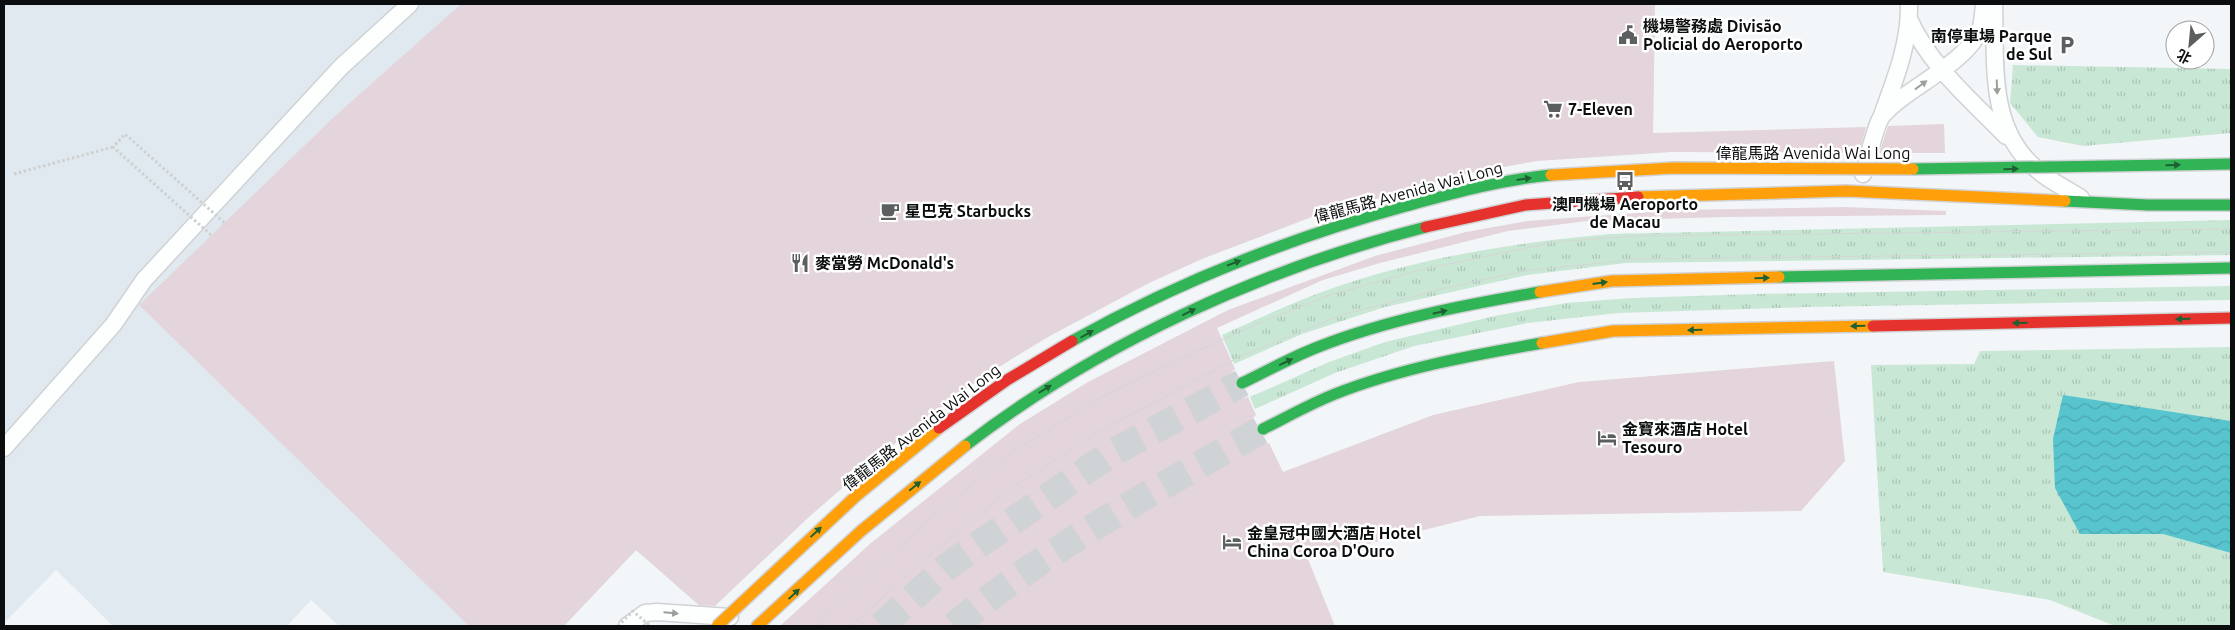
<svg xmlns="http://www.w3.org/2000/svg" width="2235" height="630" viewBox="0 0 2235 630" font-family="Ubuntu,'Noto Sans SC',sans-serif">
<defs>
<pattern id="grass-tufts" width="24" height="20" patternUnits="userSpaceOnUse" patternTransform="scale(1.25)"><rect width="24" height="20" fill="#c9e7d5"/><path d="M3 7l-1-3M5 7V3M7 7l1-3M15 17l-1-3M17 17v-4M19 17l1-3" fill="none" stroke="#abc5b6"/></pattern>
<pattern id="water-waves" width="16" height="10" patternUnits="userSpaceOnUse" patternTransform="scale(1.25)"><rect width="16" height="10" fill="#58c4ce"/><path d="M0 5q4-4 8 0t8 0" fill="none" stroke="#4ba7b0"/></pattern>
</defs>
<rect width="100%" height="100%" fill="#f3f6f9"/>
<!-- built -->
<path fill="#e1e9f0" d="M 4,4 L 1655,4 L 1653,133 L 1312,199 L 988,366 L 814,504 L 703,609 L 636,550 L 564,626 L 339,626 L 311,600 L 287,626 L 113,626 L 56,570 L 4,623 Z"/>
<!-- grass -->
<path fill="url(#grass-tufts)" d="M 2013,65 L 2231,69 L 2231,133 L 2083,146 L 2038,137 L 2010,103 Z
M 2231,220 L 2231,255 L 1626,263 L 1527,275 L 1385,307 L 1302,334 L 1234,364 L 1222,335 C 1258,319 1295,301 1333,288 C 1422,257 1518,242 1611,234 Z
M 2231,286 L 2231,300 L 1809,307 L 1618,313 L 1528,323 L 1414,346 L 1335,373 L 1255,409 L 1250,397 L 1329,362 L 1385,342 L 1499,315 L 1566,303 L 1631,298 L 1756,294 Z
M 2231,347 L 2231,626 L 2115,626 L 2050,600 L 1883,572 L 1871,365 L 1974,364 L 1980,351 Z"/>
<!-- water -->
<path fill="url(#water-waves)" d="M 2063,395 L 2231,421 L 2231,553 L 2163,534 L 2080,534 L 2055,488 L 2053,439 Z"/>
<!-- building -->
<path fill="#e4d4db" d="M 461,4 L 1655,4 L 1653,133 L 1866,127 L 1859,153 L 1672,152 L 1537,161 L 1464,174 L 1309,218 L 1202,259 L 1149,283 L 1048,337 L 999,367 L 958,394 L 883,453 L 810,516 L 715,606 L 699,605 L 636,550 L 564,626 L 469,626 L 139,305 L 334,117 Z
M 1944,124 L 1945,153 L 1879,153 L 1888,126 Z
M 1846,207 L 1946,211 L 1946,215 L 1725,217 L 1587,221 L 1508,231 L 1380,263 L 1323,280 L 1217,328 L 1235,369 L 1229,375 L 1226,382 L 1228,389 L 1234,396 L 1241,399 L 1248,397 L 1256,415 L 1250,421 L 1248,428 L 1249,435 L 1255,442 L 1262,444 L 1269,443 L 1283,472 L 1433,415 L 1579,382 L 1834,361 L 1845,461 L 1801,511 L 1480,516 L 1308,559 L 1335,626 L 780,626 L 871,543 L 1020,424 L 1088,382 L 1228,310 L 1375,256 L 1466,232 L 1527,221 L 1678,210 Z"/>
<g fill="none" stroke-linecap="round" stroke-linejoin="round">
<!-- primary-tunnel -->
<path stroke="#d0d3d6" stroke-width="28" stroke-dasharray="28 14" stroke-linecap="butt" d="M 881,626 L 949,565 L 1110,454 L 1242,383
M 954,626 C 1048,548 1157,489 1263,429"/>
<!-- lane casing -->
<g stroke="#d0d2d4" stroke-width="19">
<path id="lane" d="M 1994,4 C 1996,58 1988,122 2030,163 C 2044,178 2063,187 2081,198
M 1909,19 C 1930,66 1971,100 2006,136
M 1882,115 C 1895,80 1910,42 1909,4
M 1863,174 C 1868,161 1875,125 1882,116 C 1905,88 1965,65 1980,30 C 1983,22 1983,12 1984,4
M 4,448 L 113,325 L 144,280 L 341,67 L 410,4
M 627,626 L 645,613 L 657,612 L 730,617"/>
</g>
<!-- fast casing -->
<g stroke="#d0d2d4" stroke-width="14">
<path id="fast" d="M 2065,201 L 2148,205 L 2231,205
M 1779,277 L 2231,268
M 1242,383 C 1267,371 1292,357 1318,347 C 1389,319 1465,305 1540,292
M 1263,429 C 1287,417 1310,404 1335,394 C 1401,368 1473,355 1542,343
M 965,446 C 1097,344 1265,268 1426,227"/>
</g>
<!-- slow casing -->
<g stroke="#d0d2d4" stroke-width="14">
<path id="slow" d="M 1638,197 L 1846,191 L 2065,201
M 1540,292 L 1612,281 L 1779,277
M 1542,343 L 1613,331 L 1873,326
M 757,626 L 861,531 L 965,446"/>
</g>
<!-- jam casing -->
<g stroke="#d0d2d4" stroke-width="14">
<path id="jam" d="M 1426,227 L 1525,205 L 1638,197
M 1873,326 L 2231,318"/>
</g>
<!-- path -->
<path stroke="#cfd0d0" stroke-width="3" stroke-dasharray="2.5 2.5" stroke-linecap="butt" d="M 14,174 L 113,147"/>
<!-- lane -->
<use href="#lane" stroke="#fdfefe" stroke-width="16"/>
<!-- fast -->
<use href="#fast" stroke="#30b455" stroke-width="11"/>
<!-- slow -->
<use href="#slow" stroke="#ff9f0a" stroke-width="11"/>
<!-- jam -->
<use href="#jam" stroke="#e5322d" stroke-width="11"/>
<!-- tram -->
<path stroke="#d5d6d6" stroke-width="1" d="M 815,626 L 926,522 L 1011,453 L 1102,397 L 1197,351 L 1257,324 L 1330,295 L 1416,271 L 1555,242 L 1633,236 L 2231,229
M 851,626 L 945,542 L 1009,490 L 1093,435 L 1239,357 L 1341,315 L 1450,287 L 1524,271 L 1639,259 L 2231,252"/>
<!-- fast-bridge casing -->
<g stroke="#d0d2d4" stroke-width="14" stroke-linecap="butt">
<path id="fast-bridge" d="M 1913,169 L 2231,164
M 1072,341 C 1178,282 1289,238 1406,206 C 1454,193 1501,180 1551,175"/>
</g>
<!-- slow-bridge casing -->
<g stroke="#d0d2d4" stroke-width="14" stroke-linecap="butt">
<path id="slow-bridge" d="M 1551,175 L 1673,168 L 1913,169
M 717,626 L 856,496 L 939,428"/>
</g>
<!-- jam-bridge casing -->
<g stroke="#d0d2d4" stroke-width="14" stroke-linecap="butt">
<path id="jam-bridge" d="M 939,428 L 1007,380 L 1072,341"/>
</g>
<!-- path-bridge -->
<path stroke="#cfd0d0" stroke-width="3" stroke-dasharray="2.5 2.5" stroke-linecap="butt" d="M 211,235 L 113,147 L 125,134 L 227,225
M 618,626 L 633,611 L 650,626"/>
<!-- fast-bridge -->
<use href="#fast-bridge" stroke="#30b455" stroke-width="11"/>
<!-- slow-bridge -->
<use href="#slow-bridge" stroke="#ff9f0a" stroke-width="11"/>
<!-- jam-bridge -->
<use href="#jam-bridge" stroke="#e5322d" stroke-width="11"/>
</g>
<!-- one-way arrows -->
<defs><path id="oneway-solid" d="M-6-.8H1V-3.2L6.5 0L1 3.2V.8H-6Z" transform="scale(1.25)"/></defs>
<g fill="#9c9e9e">
<use href="#oneway-solid" transform="translate(1921 85) rotate(-36)"/>
<use href="#oneway-solid" transform="translate(1997 87) rotate(88)"/>
<use href="#oneway-solid" transform="translate(671 613) rotate(5)"/>
</g>
<g fill="#1e6032">
<use href="#oneway-solid" transform="translate(2173 165) rotate(-1)"/>
<use href="#oneway-solid" transform="translate(2011 169) rotate(-1)"/>
<use href="#oneway-solid" transform="translate(1524 179) rotate(-8)"/>
<use href="#oneway-solid" transform="translate(1234 263) rotate(-21)"/>
<use href="#oneway-solid" transform="translate(1762 278) rotate(-1)"/>
<use href="#oneway-solid" transform="translate(1600 283) rotate(-8)"/>
<use href="#oneway-solid" transform="translate(1189 312) rotate(-26)"/>
<use href="#oneway-solid" transform="translate(1440 312) rotate(-13)"/>
<use href="#oneway-solid" transform="translate(2183 319) rotate(179)"/>
<use href="#oneway-solid" transform="translate(2020 323) rotate(179)"/>
<use href="#oneway-solid" transform="translate(1858 326) rotate(179)"/>
<use href="#oneway-solid" transform="translate(1695 330) rotate(179)"/>
<use href="#oneway-solid" transform="translate(1087 334) rotate(-30)"/>
<use href="#oneway-solid" transform="translate(1286 362) rotate(-25)"/>
<use href="#oneway-solid" transform="translate(1045 389) rotate(-32)"/>
<use href="#oneway-solid" transform="translate(915 486) rotate(-39)"/>
<use href="#oneway-solid" transform="translate(816 532) rotate(-43)"/>
<use href="#oneway-solid" transform="translate(794 594) rotate(-43)"/>
</g>
<!-- icons -->
<defs>
<g id="civic-bare" transform="scale(1.5)"><path d="M-.6-6.5H3V-4.5H.6V-3L4-1V1h2V6H-6V1h2V-1L-.6-3ZM-1.2 2.5V6h2.4V2.5Z" fill="#5c5f60" stroke="#fff" stroke-width="2.5" paint-order="stroke"/></g>
<g id="parking-bare" transform="scale(1.5)"><path d="M-3.5-5.5H1a3.5 3.5 0 0 1 0 7H-1V5.5H-3.5ZM-1-3.4V-.6H.8a1.4 1.4 0 0 0 0-2.8Z" fill="#5c5f60" stroke="#fff" stroke-width="2.5" paint-order="stroke"/></g>
<g id="supermarket-bare" transform="scale(1.5)"><path d="M-6-5.5h2.5l.6 2H6L4.5 2H-2.5L-4.4-4H-6ZM-1.5 3.2a1.3 1.3 0 1 0 .1 0ZM3 3.2a1.3 1.3 0 1 0 .1 0Z" fill="#5c5f60" stroke="#fff" stroke-width="2.5" paint-order="stroke"/></g>
<g id="bus-bare" transform="scale(1.5)"><path d="M-5-6H5V4H4V6H2V4H-2V6H-4V4H-5ZM-3.5-4V0h7V-4ZM-3.5 1.2v1.5H-2V1.2ZM2 1.2v1.5H3.5V1.2Z" fill="#5c5f60" stroke="#fff" stroke-width="2.5" paint-order="stroke"/></g>
<g id="cafe-bare" transform="scale(1.5)"><path d="M-5.5-4.5H6V0H3Q3 3.5 0 3.5H-2.5Q-5.5 3.5-5.5 0ZM3-3.2v2h1.7v-2ZM-6 4.5H4V6H-6Z" fill="#5c5f60" stroke="#fff" stroke-width="2.5" paint-order="stroke"/></g>
<g id="restaurant-bare" transform="scale(1.5)"><path d="M-5-6h1v4h1v-4h1v4h1v-4h1v5L-1.5 .5V6h-2V.5L-5-1ZM5-6V6H3V1.5H1.5Q1.5-4 5-6Z" fill="#5c5f60" stroke="#fff" stroke-width="2.5" paint-order="stroke"/></g>
<g id="hotel-bare" transform="scale(1.5)"><path d="M-6-4.5h1.5V1H6V5H4.5V3h-9V5H-6ZM-4 0a1.8 1.8 0 1 1 3.6 0ZM.5 0V-2.5h3Q6-2.5 6 0Z" fill="#5c5f60" stroke="#fff" stroke-width="2.5" paint-order="stroke"/></g>
</defs>
<g fill-rule="evenodd">
<use href="#civic-bare" x="1628" y="35"/>
<use href="#parking-bare" x="2067" y="45"/>
<use href="#supermarket-bare" x="1553" y="109"/>
<use href="#bus-bare" x="1625" y="181"/>
<use href="#cafe-bare" x="890" y="211"/>
<use href="#restaurant-bare" x="800" y="263"/>
<use href="#hotel-bare" x="1607" y="438"/>
<use href="#hotel-bare" x="1232" y="542"/>
</g>
<g text-anchor="middle" stroke-width="5" stroke-linejoin="round" paint-order="stroke">
<!-- poi labels -->
<g font-size="16" font-weight="bold" fill="#0b0d0e" stroke="#fff" text-anchor="start">
<text x="1643" y="32">機場警務處 Divisão<tspan x="1643" dy="18">Policial do Aeroporto</tspan></text>
<text x="2052" y="42" text-anchor="end">南停車場 Parque<tspan x="2052" dy="18">de Sul</tspan></text>
<text x="1568" y="115">7-Eleven</text>
<text x="1625" y="210" text-anchor="middle">澳門機場 Aeroporto<tspan x="1625" dy="18">de Macau</tspan></text>
<text x="905" y="217">星巴克 Starbucks</text>
<text x="815" y="269">麥當勞 McDonald's</text>
<text x="1622" y="435">金寶來酒店 Hotel<tspan x="1622" dy="18">Tesouro</tspan></text>
<text x="1247" y="539">金皇冠中國大酒店 Hotel<tspan x="1247" dy="18">China Coroa D'Ouro</tspan></text>
</g>
<!-- street labels -->
<g font-size="16" fill="#0b0d0e" stroke="#fff">
<text x="1813" y="159">偉龍馬路 Avenida Wai Long</text>
<text transform="translate(1408 192) rotate(-15)" y="6">偉龍馬路 Avenida Wai Long</text>
<text transform="translate(921 427) rotate(-38)" y="6">偉龍馬路 Avenida Wai Long</text>
</g>
</g>
<!-- border -->
<rect width="2235" height="630" fill="none" stroke="#0b0d0e" stroke-width="10"/>
<!-- north arrow -->
<g transform="translate(2190 45) rotate(207)"><circle r="24" fill="#ffffff" stroke="#9d9e9f"/>
<path d="M0-4L9 19L0 12L-9 19Z" fill="#5c5f60"/>
<text y="-8" font-size="14" font-weight="bold" text-anchor="middle" fill="#0b0d0e">北</text>
</g>
</svg>
